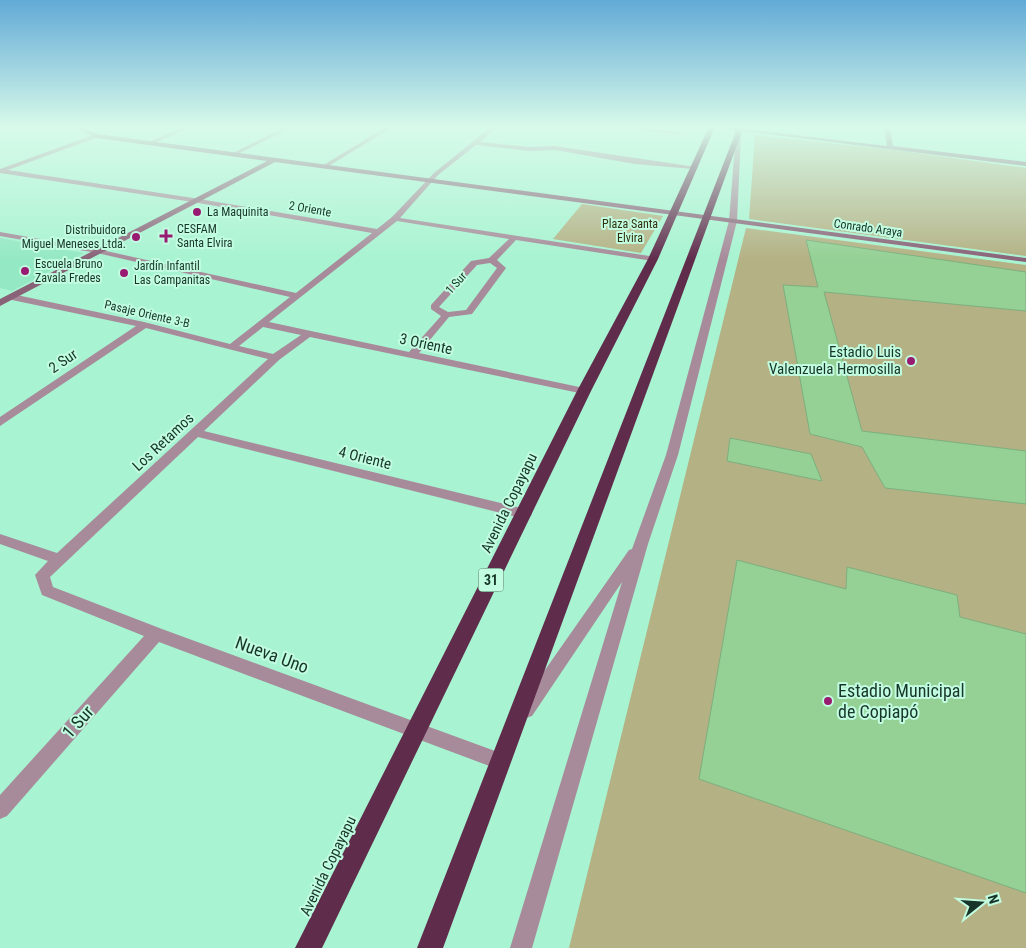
<svg xmlns="http://www.w3.org/2000/svg" width="1026" height="948" viewBox="0 0 1026 948" font-family="'Roboto Condensed',sans-serif">
<rect width="100%" height="100%" fill="#a8f3d1"/>
<!-- built -->
<path fill="#95e8c4" d="M 0,238 L 84,253 L 12,291 L 0,288 Z"/>
<!-- green -->
<path fill="#b4b184" d="M 755,135 L 903,151 L 1026,168 L 1026,256 L 749,219 Z
M 582,204 L 663,216 L 641,253 L 553,239 Z
M 746,228 L 1026,265 L 1026,948 L 569,948 Z"/>
<!-- building -->
<path fill="#95d095" stroke="#7daf7e" d="M 806,240 L 1026,272 L 1026,311 L 824,292 L 862,431 L 1026,451 L 1026,504 L 885,488 L 862,447 L 810,434 L 783,285 L 818,287 Z
M 730,438 L 811,454 L 822,481 L 727,461 Z
M 737,560 L 846,589 L 847,567 L 957,595 L 960,617 L 1026,634 L 1026,893 L 699,779 Z"/>
<g fill="none" stroke-linecap="round" stroke-linejoin="round">
<!-- lane -->
<path fill="#a78b9a" fill-rule="evenodd" d="M 619,127 L 636,127 L 683,133 L 680,135 Z"/>
<!-- street -->
<path fill="#a78b9a" fill-rule="evenodd" d="M 184,127 L 192,127 L 152,144 L 147,143 Z
M 285,127 L 292,127 L 236,155 L 231,154 Z
M 386,127 L 393,127 L 327,167 L 322,166 Z
M 491,127 L 498,127 L 480,142 L 529,147 L 555,146 L 696,167 L 693,169 L 635,164 L 555,150 L 529,151 L 476,145 L 438,175 L 400,218 L 656,257 L 657,259 L 653,261 L 516,240 L 497,260 L 506,268 L 472,314 L 449,317 L 419,353 L 584,388 L 588,389 L 589,391 L 588,393 L 584,394 L 310,337 L 279,360 L 204,431 L 525,509 L 530,511 L 532,514 L 530,517 L 525,519 L 198,437 L 50,577 L 53,587 L 162,629 L 506,755 L 509,761 L 506,767 L 500,770 L 159,642 L 7,816 L 0,819 L 0,795 L 144,636 L 42,595 L 35,575 L 48,561 L 0,544 L 0,534 L 57,553 L 268,359 L 146,328 L 0,426 L 0,417 L 136,326 L 12,300 L 8,297 L 12,294 L 144,322 L 230,344 L 290,297 L 97,253 L 0,236 L 0,232 L 97,249 L 296,293 L 372,233 L 193,202 L 0,173 L 0,169 L 96,134 L 98,137 L 8,170 L 193,198 L 377,229 L 392,217 L 434,173 ZM 397,221 L 509,239 L 489,258 L 471,261 L 431,305 L 431,309 L 441,316 L 409,352 L 269,322 ZM 490,263 L 497,268 L 466,310 L 448,312 L 439,307 L 477,265 ZM 263,327 L 301,335 L 273,354 L 239,346 Z
M 736,133 L 741,134 L 737,221 L 678,455 L 648,544 L 532,948 L 510,948 L 622,582 L 532,716 L 526,718 L 520,716 L 517,710 L 629,550 L 632,549 L 666,455 L 729,221 Z"/>
<!-- secondary -->
<path fill="#8a6278" fill-rule="evenodd" d="M 73,127 L 81,127 L 97,134 L 1026,258 L 1026,262 L 275,162 L 0,306 L 0,299 L 267,161 L 96,138 Z
M 710,127 L 728,127 L 887,146 L 884,127 L 890,127 L 893,146 L 1026,162 L 1026,166 Z"/>
<!-- highway -->
<path fill="#602c4c" fill-rule="evenodd" d="M 709,127 L 715,127 L 658,259 L 591,391 L 322,948 L 295,948 L 577,391 L 648,259 Z
M 734,127 L 740,127 L 741,134 L 443,948 L 417,948 L 735,134 Z"/>
</g>
<!-- sky -->
<linearGradient id="sky" x2="0" y2="1"><stop stop-color="#62aad6"/><stop offset="0.49" stop-color="#d8faea"/><stop offset="1" stop-color="#d8faea" stop-opacity="0"/></linearGradient>
<rect width="1026" height="260" fill="url(#sky)"/>
<!-- markers -->
<g fill="#991a71" stroke="#c2fde1" stroke-width="2">
<circle cx="197" cy="212" r="5"/>
<path d="M163.5 228.5h5v5h5v5h-5v5h-5v-5h-5v-5h5z"/>
<circle cx="136" cy="237" r="5"/>
<circle cx="25" cy="271" r="5"/>
<circle cx="124" cy="273" r="5"/>
<circle cx="911" cy="361" r="5"/>
<circle cx="828" cy="701" r="5"/>
</g>
<g text-anchor="middle" stroke-width="4" stroke-linejoin="round" paint-order="stroke">
<!-- far-street labels -->
<g font-size="12" fill="#173629" stroke="#c2fde1">
<text transform="translate(310 209) rotate(10)" y="4">2 Oriente</text>
<text transform="translate(868 228) rotate(8)" y="4">Conrado Araya</text>
<text transform="translate(456 283) rotate(-48)" y="4">1 Sur</text>
<text transform="translate(147 314) rotate(13)" y="4">Pasaje Oriente 3-B</text>
</g>
<!-- far-poi labels -->
<g font-size="12" fill="#173629" stroke="#c2fde1" text-anchor="start">
<text x="207" y="216">La Maquinita</text>
<text x="177" y="233">CESFAM<tspan x="177" dy="14">Santa Elvira</tspan></text>
<text x="126" y="234" text-anchor="end">Distribuidora<tspan x="126" dy="14">Miguel Meneses Ltda.</tspan></text>
<text x="35" y="268">Escuela Bruno<tspan x="35" dy="14">Zavala Fredes</tspan></text>
<text x="134" y="270">Jardín Infantil<tspan x="134" dy="14">Las Campanitas</tspan></text>
</g>
<!-- far-park labels -->
<g font-size="12" fill="#322f0c" stroke="#c2fde1">
<text x="630" y="228">Plaza Santa<tspan x="630" dy="14">Elvira</tspan></text>
</g>
<!-- shield labels -->
<rect fill="#c2fde1" stroke="#4a7260" stroke-width="1" x="478.5" y="568.5" width="25" height="23" rx="4"/>
<g font-size="14" font-weight="bold" fill="#173629">
<text x="491" y="585">31</text>
</g>
<!-- street labels -->
<g font-size="15" fill="#173629" stroke="#c2fde1">
<text transform="translate(426 344) rotate(12)" y="5">3 Oriente</text>
<text transform="translate(63 361) rotate(-34)" y="5">2 Sur</text>
<text transform="translate(163 442) rotate(-43)" y="5">Los Retamos</text>
<text transform="translate(365 458) rotate(14)" y="5">4 Oriente</text>
<text transform="translate(509 503) rotate(-64)" y="5">Avenida Copayapu</text>
<text transform="translate(328 866) rotate(-64)" y="5">Avenida Copayapu</text>
</g>
<!-- poi labels -->
<g font-size="15" fill="#173629" stroke="#c2fde1" text-anchor="end">
<text x="901" y="357">Estadio Luis<tspan x="901" dy="17">Valenzuela Hermosilla</tspan></text>
</g>
<!-- near-street labels -->
<g font-size="18" fill="#173629" stroke="#c2fde1">
<text transform="translate(272 655) rotate(20)" y="6">Nueva Uno</text>
<text transform="translate(78 722) rotate(-48)" y="6">1 Sur</text>
</g>
<!-- near-poi labels -->
<g font-size="18" fill="#173629" stroke="#c2fde1" text-anchor="start">
<text x="838" y="697">Estadio Municipal<tspan x="838" dy="21">de Copiapó</tspan></text>
</g>
</g>
<!-- north arrow -->
<g transform="translate(981 903) rotate(73)" stroke="#c2fde1" stroke-width="4" paint-order="stroke">
<path d="M0-4L9 19L0 12L-9 19Z" fill="#173629"/>
<text y="-8" font-size="14" font-weight="bold" text-anchor="middle" fill="#173629">N</text>
</g>
</svg>
